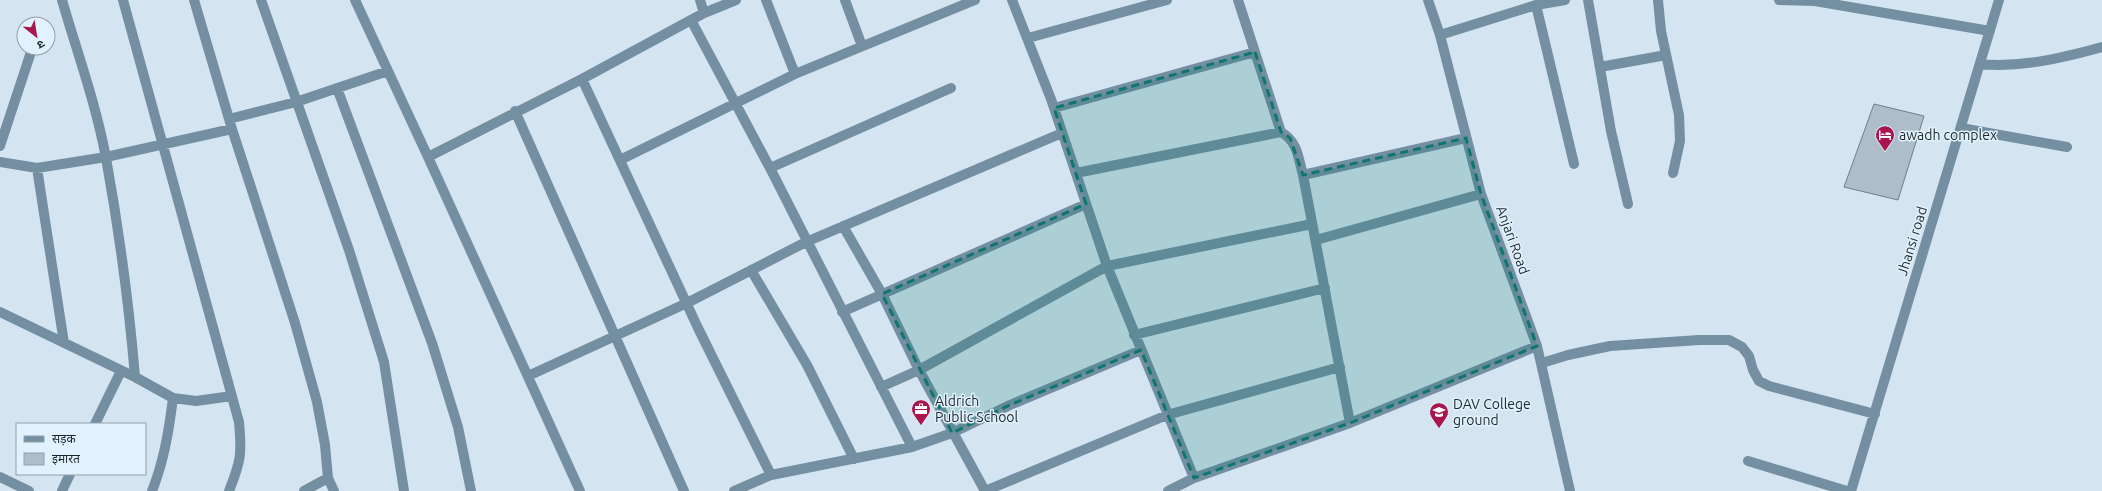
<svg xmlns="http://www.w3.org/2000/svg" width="2102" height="491" viewBox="0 0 2102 491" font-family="Ubuntu,'Noto Sans Devanagari',sans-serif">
<rect width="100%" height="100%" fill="#d4e5f1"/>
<!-- building -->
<path fill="#adbdc9" stroke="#707f8a" d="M 1874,104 L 1924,116 L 1898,200 L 1844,187 Z"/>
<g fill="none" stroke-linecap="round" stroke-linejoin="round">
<!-- minor -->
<path stroke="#748fa2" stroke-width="10" d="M 62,0 C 77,52 96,104 106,158 C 119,230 129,304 135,377
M 123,0 L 239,422 C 242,454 241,461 229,491
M 194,0 L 232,129 L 295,323 L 317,402 L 325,445 L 328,478 L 334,491
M 261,0 L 349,250 L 384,362 L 404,491
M 355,0 L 428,157 L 580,491
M 700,0 L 704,13
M 766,0 L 795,74
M 845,0 L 862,46
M 1012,0 L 1051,99 L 1107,266 L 1194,478
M 1238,0 L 1281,132
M 1428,0 L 1440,35 L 1481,194 L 1537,346 L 1570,491
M 1588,0 L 1611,131 L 1628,204
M 1658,0 L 1661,31 L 1679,115 L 1680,141 L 1673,173
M 1779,0 L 1815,1 L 1990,31
M 1536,5 L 1574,164
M 691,20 L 770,168 L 912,447
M 1440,35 L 1536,5 L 1565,0
M 1028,38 L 1167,0
M 1980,64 C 2021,68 2062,58 2102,47
M 1600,67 L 1666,55
M 582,79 L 698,328 L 771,475
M 337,88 L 432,343 L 458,427 L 471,491
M 1054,108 L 1255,52
M 515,111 L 684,491
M 229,119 L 296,102 L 388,71
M 1961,128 L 2067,147
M 0,146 L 32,49
M 428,157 L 582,79 L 704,13 L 736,0
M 620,160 L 795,74 L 975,0
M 0,162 L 37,168 L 106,157 L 232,129
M 37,168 L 64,343
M 770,168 L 951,88
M 1076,173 L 1281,132 C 1298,142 1298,157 1303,175 L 1350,423
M 1303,175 L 1466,138
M 843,226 L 882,294 L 919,370 L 985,491
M 1316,240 L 1481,194
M 751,270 L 807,365 L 854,459
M 0,312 L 135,377 L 173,398 L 196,401 L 232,396
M 842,312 L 1086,204
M 1134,335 L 1325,288
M 1542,363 L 1568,355 L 1610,346 L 1699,340 L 1729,340 L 1742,347 L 1749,356 L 1753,370 L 1759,381 L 1769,386 L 1875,414
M 528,376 L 687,303 L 806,242 L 1062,133
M 881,387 L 919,370 L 1107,266 L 1312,224
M 95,424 L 121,371
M 1748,461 L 1847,491
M 0,477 L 29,491
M 62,491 L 70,474
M 152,491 C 164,461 169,430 173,398
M 304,491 L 328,478
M 734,491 L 771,475 L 912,447 L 952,433 L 1010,405 L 1141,350
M 985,491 L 1167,415 L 1340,367
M 1168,491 L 1194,478 L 1350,423 L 1537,346
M 1851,491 L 1999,0"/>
</g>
<!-- marked area -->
<path fill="#0f766e" fill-opacity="0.2" stroke="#0f766e" stroke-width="3" stroke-dasharray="8 5" stroke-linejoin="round" d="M 1255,52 L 1281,132 L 1290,138 L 1303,175 L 1466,138 L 1481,194 L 1537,346 L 1350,423 L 1194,478 L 1141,350 L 1010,405 L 952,433 L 882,294 L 1086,204 L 1054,108 Z"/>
<!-- icons -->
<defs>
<g id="hotel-pin" transform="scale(1)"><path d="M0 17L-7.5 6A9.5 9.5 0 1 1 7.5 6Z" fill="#a8154f" stroke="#e1f2fe"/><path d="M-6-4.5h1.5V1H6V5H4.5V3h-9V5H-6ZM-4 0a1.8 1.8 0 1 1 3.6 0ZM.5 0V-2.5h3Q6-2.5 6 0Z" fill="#fff"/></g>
<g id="office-pin" transform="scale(1)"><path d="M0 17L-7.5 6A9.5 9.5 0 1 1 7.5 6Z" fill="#a8154f" stroke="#e1f2fe"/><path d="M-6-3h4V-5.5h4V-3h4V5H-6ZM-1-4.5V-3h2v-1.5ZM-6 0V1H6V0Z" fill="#fff"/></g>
<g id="university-pin" transform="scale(1)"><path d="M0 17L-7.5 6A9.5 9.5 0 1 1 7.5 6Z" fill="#a8154f" stroke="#e1f2fe"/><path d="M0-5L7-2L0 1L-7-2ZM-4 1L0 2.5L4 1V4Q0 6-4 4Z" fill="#fff"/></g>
</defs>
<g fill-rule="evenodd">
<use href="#hotel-pin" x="1885" y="135"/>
<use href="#office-pin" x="921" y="409"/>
<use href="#university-pin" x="1439" y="412"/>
</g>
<g text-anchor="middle" stroke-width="3" stroke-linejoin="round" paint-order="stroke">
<!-- poi labels -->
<g font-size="14" fill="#1e2529" stroke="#e1f2fe" text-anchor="start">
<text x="1899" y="140">awadh complex</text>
<text x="935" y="406">Aldrich<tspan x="935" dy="16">Public School</tspan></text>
<text x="1453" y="409">DAV College<tspan x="1453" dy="16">ground</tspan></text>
</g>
<!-- street labels -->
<g font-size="14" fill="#1e2529" stroke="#e1f2fe">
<text transform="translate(1513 240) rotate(70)" y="5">Anjari Road</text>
<text transform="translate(1912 241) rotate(-73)" y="5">Jhansi road</text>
</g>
</g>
<!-- legend -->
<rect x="16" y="423" width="130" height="52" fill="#e1f2fe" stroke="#93a0a9"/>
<rect x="24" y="436" width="20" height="6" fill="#748fa2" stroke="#93a0a9"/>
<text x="52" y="443" font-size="12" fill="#1e2529">सड़क</text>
<rect x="24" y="453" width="20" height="12" fill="#adbdc9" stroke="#93a0a9"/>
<text x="52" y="463" font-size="12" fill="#1e2529">इमारत</text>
<!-- north arrow -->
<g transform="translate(36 36) rotate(150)"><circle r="19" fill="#e1f2fe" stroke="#93a0a9"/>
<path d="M0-3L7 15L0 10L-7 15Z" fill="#a8154f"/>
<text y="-6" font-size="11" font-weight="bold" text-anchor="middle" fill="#1e2529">उ</text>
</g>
</svg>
